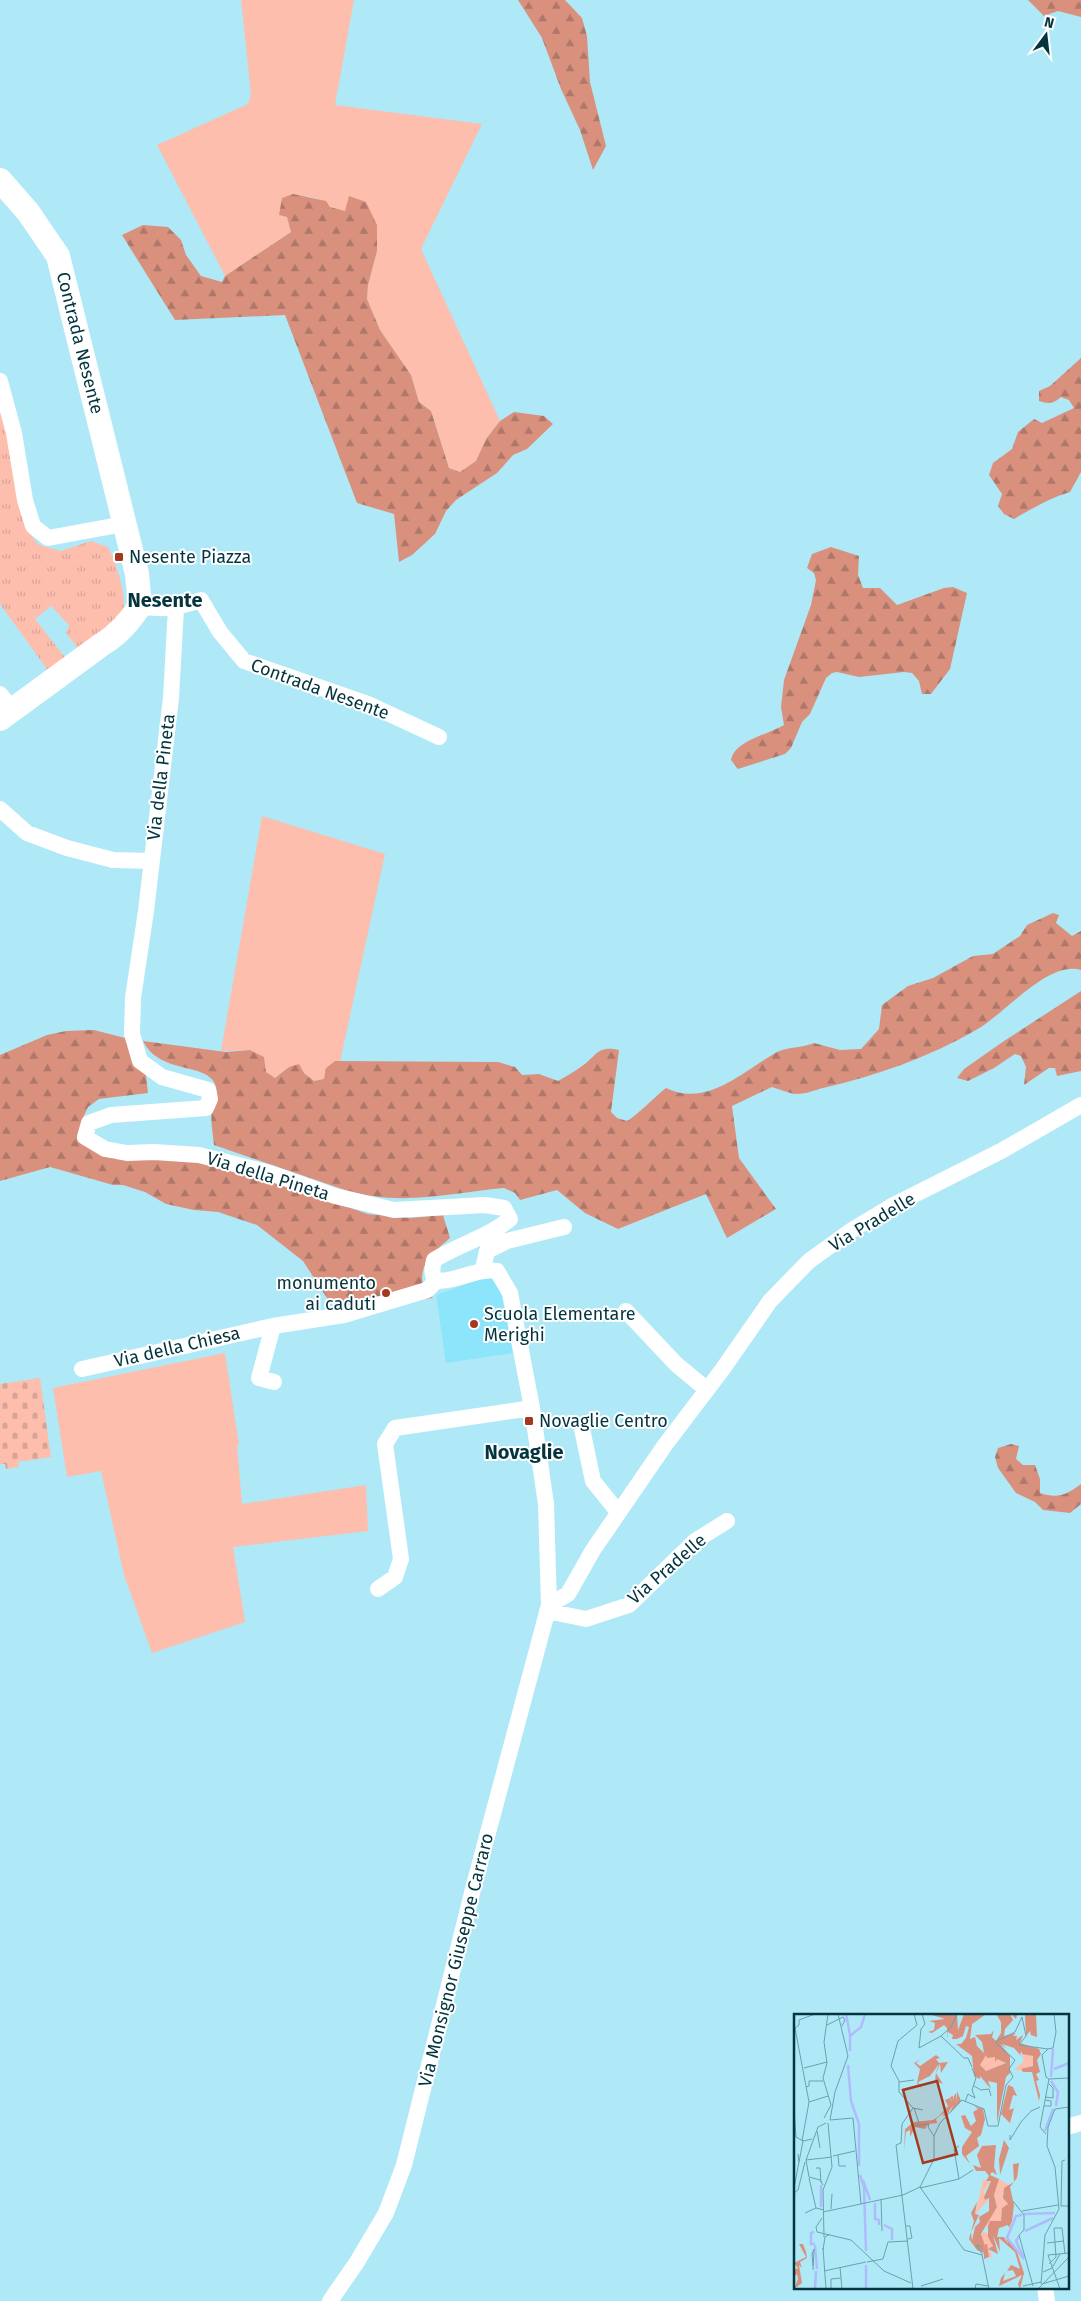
<svg xmlns="http://www.w3.org/2000/svg" width="1081" height="2301" viewBox="0 0 1081 2301" font-family="'Fira Sans',sans-serif">
<defs>
<pattern id="forest-firs" width="22" height="20" patternUnits="userSpaceOnUse" patternTransform="scale(1.25)"><rect width="22" height="20" fill="#d9917e"/><path d="M5 1l3.5 6h-7zM16 11l3.5 6h-7z" fill="#ae7769"/></pattern>
<pattern id="cemetery-stones" width="16" height="16" patternUnits="userSpaceOnUse" patternTransform="scale(1.25)"><rect width="16" height="16" fill="#fdbeae"/><path d="M2 7V4a2 2 0 0 1 4 0v3zM10 15v-3a2 2 0 0 1 4 0v3z" fill="#d7a497"/></pattern>
<pattern id="park-tufts" width="24" height="20" patternUnits="userSpaceOnUse" patternTransform="scale(1.25)"><rect width="24" height="20" fill="#fdbeae"/><path d="M3 7l-1-3M5 7V3M7 7l1-3M15 17l-1-3M17 17v-4M19 17l1-3" fill="none" stroke="#d7a497"/></pattern>
</defs>
<rect width="100%" height="100%" fill="#afe9f7"/>
<!-- built -->
<path fill="#8de5fb" d="M 488,1276 L 499,1282 L 513,1353 L 446,1363 L 436,1295 Z"/>
<!-- green -->
<path fill="#fdbeae" d="M 241,0 L 354,0 L 335,105 L 482,124 L 421,249 L 500,421 L 486,439 L 476,461 L 460,472 L 449,468 L 431,411 L 419,402 L 411,375 L 380,330 L 367,299 L 368,285 L 377,251 L 377,225 L 330,207 C 321,195 296,194 282,198 L 291,232 L 225,276 L 157,145 L 248,104 L 251,94 Z
M 262,816 L 385,854 L 340,1062 L 335,1061 L 324,1079 L 314,1081 L 304,1073 L 289,1067 L 275,1078 L 266,1072 L 264,1057 L 250,1050 L 221,1051 Z
M 225,1353 L 239,1445 L 237,1445 L 242,1504 L 366,1485 L 368,1531 L 233,1547 L 245,1622 L 152,1653 L 124,1575 L 101,1471 L 67,1477 L 53,1388 Z"/>
<!-- forest -->
<path fill="url(#forest-firs)" d="M 518,0 L 565,0 L 582,18 L 587,36 L 590,82 L 606,146 L 593,170 L 580,130 L 561,89 L 542,38 Z
M 1028,0 L 1081,0 L 1081,17 L 1058,11 L 1044,16 Z
M 293,194 L 326,201 L 330,207 L 345,211 L 349,196 L 366,202 L 377,225 L 377,251 L 368,285 L 367,299 L 380,330 L 411,375 L 419,402 L 431,411 L 449,468 L 460,472 L 476,461 L 486,439 L 500,421 L 514,412 L 544,416 L 553,424 L 527,449 L 513,455 L 497,473 L 456,500 L 446,511 L 435,534 L 412,555 L 399,562 L 394,514 L 357,503 L 285,315 L 175,320 L 122,235 L 143,225 L 168,227 L 181,240 L 186,255 L 201,276 L 222,282 L 225,276 L 291,232 L 287,217 L 279,215 L 282,198 Z
M 1081,358 L 1081,472 L 1070,492 C 1050,498 1033,508 1014,519 L 1004,514 L 998,506 L 1002,494 L 989,475 L 993,463 L 1012,449 L 1018,432 L 1034,419 L 1042,423 L 1074,408 L 1069,400 L 1061,397 C 1053,404 1049,404 1039,401 L 1039,391 L 1050,386 Z
M 831,547 L 859,556 L 858,575 L 863,588 L 880,588 L 897,605 L 944,588 L 953,587 L 967,593 L 950,669 L 931,694 L 922,694 L 919,681 L 912,673 L 904,672 L 859,677 L 837,672 L 832,673 L 826,678 L 810,714 L 802,722 L 791,748 L 785,754 L 738,769 L 731,760 C 735,740 768,735 784,725 L 781,707 L 784,680 L 811,605 L 816,580 L 814,573 L 807,568 L 812,554 Z
M 1053,913 L 1059,915 L 1056,923 L 1072,936 L 1081,931 L 1081,970 C 1048,960 1005,1014 976,1030 C 930,1057 875,1076 823,1088 C 815,1090 806,1094 797,1094 C 790,1094 779,1089 772,1087 L 732,1106 L 739,1158 L 776,1209 L 727,1238 L 706,1194 L 618,1229 L 585,1213 L 557,1190 L 520,1200 L 515,1193 L 504,1188 C 448,1193 402,1207 345,1190 L 214,1145 C 213,1134 210,1120 212,1110 C 213,1103 218,1099 217,1092 C 215,1059 161,1078 143,1041 L 226,1052 L 250,1050 L 264,1057 L 266,1072 L 275,1078 L 289,1067 L 299,1064 L 304,1073 L 314,1081 L 324,1079 L 326,1068 L 335,1061 L 498,1062 L 515,1067 L 522,1075 L 539,1074 L 558,1081 C 566,1076 574,1072 582,1066 C 597,1056 597,1045 619,1050 L 611,1112 L 617,1118 L 627,1121 C 639,1114 653,1098 666,1088 C 707,1108 743,1071 777,1052 C 786,1047 803,1048 814,1043 L 840,1050 L 861,1049 L 879,1029 L 882,1005 L 908,986 L 933,978 L 973,956 L 993,954 L 1020,936 L 1027,925 Z
M 1081,991 L 1081,1071 L 1057,1076 L 1055,1068 L 1049,1068 L 1024,1085 L 1026,1067 L 1021,1056 L 1015,1054 L 994,1068 L 968,1081 L 957,1078 L 964,1069 L 1004,1041 Z
M 94,1030 L 125,1038 L 132,1055 L 145,1068 L 148,1093 L 99,1099 L 88,1107 L 83,1118 L 91,1141 L 189,1153 L 368,1214 L 410,1218 L 443,1215 L 450,1238 C 434,1252 418,1263 423,1287 L 433,1298 L 339,1309 L 329,1301 L 303,1261 L 257,1225 L 218,1212 L 194,1210 L 166,1204 L 145,1192 L 123,1185 L 113,1185 L 50,1167 L 0,1181 L 0,1055 L 47,1035 L 66,1031 Z
M 1011,1444 L 1019,1446 L 1016,1459 L 1023,1465 L 1035,1465 L 1040,1479 L 1040,1493 C 1058,1499 1066,1495 1081,1484 L 1081,1504 L 1070,1513 L 1043,1510 L 1035,1502 L 1016,1493 L 998,1468 L 995,1457 L 998,1448 Z"/>
<!-- cemetery -->
<path fill="url(#cemetery-stones)" d="M 40,1378 L 51,1457 L 18,1462 L 19,1467 L 6,1469 L 5,1464 L 0,1464 L 0,1384 Z"/>
<!-- park -->
<path fill="url(#park-tufts)" d="M 3,413 L 28,532 L 39,545 L 61,551 L 91,541 L 108,547 C 116,562 131,605 120,620 C 112,631 92,644 81,653 L 66,633 L 69,625 L 51,606 L 35,619 L 67,660 L 49,672 L 0,604 L 0,414 Z"/>
<g fill="none" stroke-linecap="round" stroke-linejoin="round">
<!-- street -->
<path stroke="#fff" stroke-width="16" d="M 0,381 L 14,433 L 25,500 L 33,526 L 48,538 L 124,524
M 140,606 C 163,611 180,607 201,600 L 220,632 L 244,661 L 368,704 L 439,737
M 176,608 L 171,698 L 146,911 L 133,998 L 132,1034 L 140,1061 L 162,1077 L 208,1090 L 210,1099 L 206,1108 L 111,1115 L 89,1123 L 85,1137 L 105,1149 L 127,1153 L 154,1152 L 199,1155 L 270,1173 L 335,1196 L 394,1210 L 485,1205 L 504,1208 L 510,1219 C 487,1238 459,1244 434,1260 C 432,1269 431,1274 436,1281
M 0,694 L 13,710
M 0,809 L 27,833 L 67,848 L 113,860 L 150,861
M 483,1269 L 487,1251 L 507,1241 L 564,1227
M 626,1311 L 676,1364 L 706,1389
M 273,1326 L 344,1315 L 427,1290 L 436,1281 C 459,1282 474,1268 497,1271 L 510,1293 L 532,1408 L 546,1504 L 549,1605 L 474,1885 L 404,2165 L 386,2213 L 357,2262 L 330,2301
M 82,1369 L 273,1326 L 259,1378 L 274,1382
M 582,1429 L 593,1481 L 618,1512
M 378,1589 L 395,1577 L 401,1559 L 385,1444 L 395,1428 L 532,1408
M 549,1605 L 568,1594 L 593,1550 L 665,1445 L 722,1370 L 770,1301 L 809,1261 L 852,1230 L 890,1207 L 1003,1150 L 1081,1105
M 547,1611 L 586,1619 L 629,1605 L 695,1541 L 727,1521
M 1067,2127 L 1081,2123
M 1045,2287 L 1047,2301"/>
<!-- secondary -->
<path stroke="#fff" stroke-width="24" d="M 0,180 L 28,212 L 58,256 L 137,574 L 140,606 C 129,622 118,635 101,645 L 0,719"/>
</g>
<!-- markers -->
<g fill="#a33a20" stroke="#fff" stroke-width="2">
<rect x="114" y="552" width="10" height="10" rx="2.5"/>
<circle cx="386" cy="1293" r="5"/>
<circle cx="474" cy="1324" r="5"/>
<rect x="524" y="1416" width="10" height="10" rx="2.5"/>
</g>
<g text-anchor="middle" stroke-width="4" stroke-linejoin="round" paint-order="stroke">
<!-- street labels -->
<g font-size="18" fill="#04353f" stroke="#fff">
<text transform="translate(80 343) rotate(76)" y="6">Contrada Nesente</text>
<text transform="translate(320 689) rotate(20)" y="6">Contrada Nesente</text>
<text transform="translate(161 777) rotate(-83)" y="6">Via della Pineta</text>
<text transform="translate(268 1176) rotate(17)" y="6">Via della Pineta</text>
<text transform="translate(872 1222) rotate(-31)" y="6">Via Pradelle</text>
<text transform="translate(177 1347) rotate(-13)" y="6">Via della Chiesa</text>
<text transform="translate(667 1569) rotate(-41)" y="6">Via Pradelle</text>
<text transform="translate(456 1960) rotate(-76)" y="6">Via Monsignor Giuseppe Carraro</text>
</g>
<!-- poi labels -->
<g font-size="18" fill="#04353f" stroke="#fff" text-anchor="start">
<text x="129" y="563">Nesente Piazza</text>
<text x="376" y="1289" text-anchor="end">monumento<tspan x="376" dy="21">ai caduti</tspan></text>
<text x="484" y="1320">Scuola Elementare<tspan x="484" dy="21">Merighi</tspan></text>
<text x="539" y="1427">Novaglie Centro</text>
</g>
<!-- quarter labels -->
<g font-size="20" font-weight="bold" fill="#04353f" stroke="#fff">
<text x="165" y="607">Nesente</text>
<text x="524" y="1459">Novaglie</text>
</g>
</g>
<!-- overview -->
<g transform="translate(794 2014)">
<rect width="275" height="275" fill="#afe9f7"/>
<path d="M 173,29 L 179,31 L 189,42 L 196,41 L 212,49 L 191,57 L 185,53 L 187,44 L 179,40 ZM 227,37 L 238,40 L 240,51 L 224,57 L 221,55 L 230,47 ZM 205,165 L 215,171 L 208,179 L 214,192 L 208,195 L 207,207 L 197,207 L 194,215 L 192,209 L 203,193 L 200,180 ZM 189,166 L 197,166 L 190,177 L 191,186 L 193,183 L 194,186 L 181,201 ZM 189,218 L 194,219 L 199,229 L 198,235 L 195,235 L 199,244 L 193,242 L 193,229 L 192,235 L 186,224 Z" fill="#fdbeae"/>
<path d="M 148,0 L 163,0 L 164,16 L 170,0 L 191,1 L 178,10 L 176,25 L 181,23 L 183,32 L 190,39 L 188,28 L 181,21 L 197,20 L 200,16 L 198,23 L 202,27 L 207,19 L 207,8 L 202,0 L 216,0 L 219,6 L 211,15 L 210,22 L 222,19 L 219,22 L 223,22 L 222,26 L 229,21 L 226,29 L 245,35 L 247,40 L 243,46 L 246,58 L 242,60 L 245,66 L 242,67 L 246,81 L 245,87 L 238,58 L 229,58 L 227,55 L 239,52 L 239,42 L 228,40 L 228,37 L 226,40 L 229,44 L 220,34 L 208,30 L 213,35 L 206,30 L 216,42 L 216,59 L 212,63 L 203,109 L 203,69 L 194,67 L 197,75 L 186,62 L 186,65 L 180,62 L 178,42 L 162,30 L 167,30 L 172,24 L 175,13 L 172,12 L 169,22 L 163,25 L 158,25 L 159,21 L 154,18 L 154,25 L 153,14 L 150,11 L 138,19 L 134,18 L 140,16 L 141,9 L 135,7 L 151,5 L 138,1 ZM 192,41 L 193,44 L 201,43 L 201,48 L 203,45 L 212,49 L 192,57 L 186,51 ZM 217,0 L 242,0 L 243,23 L 237,21 L 236,17 L 232,22 L 231,1 L 223,1 L 222,5 ZM 142,41 L 146,44 L 142,45 L 145,49 L 154,48 L 147,59 L 146,50 L 142,59 L 149,70 L 141,67 L 142,58 L 145,50 L 136,62 L 124,68 L 129,76 L 123,69 L 126,55 L 120,49 L 127,45 L 122,49 L 126,52 ZM 214,71 L 219,73 L 223,82 L 219,81 L 215,96 L 220,94 L 222,86 L 216,109 L 207,100 ZM 163,77 L 167,87 L 156,99 L 159,91 L 153,101 L 149,102 L 151,98 L 142,105 L 143,109 L 134,110 L 131,115 L 121,113 L 116,123 L 116,116 L 112,118 L 110,137 L 111,115 L 120,108 L 139,106 L 145,102 L 154,92 L 151,86 L 156,84 L 159,89 L 156,83 L 159,82 L 160,87 L 160,82 L 162,79 L 162,91 ZM 180,92 L 189,95 L 191,105 L 187,121 L 183,124 L 185,132 L 172,142 L 176,150 L 168,140 L 168,133 L 178,118 L 171,114 L 167,102 L 171,101 L 177,112 L 182,107 L 179,98 L 184,95 ZM 210,126 L 215,134 L 206,161 L 205,145 ZM 202,131 L 200,153 L 203,161 L 198,158 L 196,161 L 205,165 L 200,181 L 203,193 L 187,220 L 192,235 L 191,230 L 193,230 L 195,243 L 190,245 L 190,239 L 183,236 L 175,225 L 180,207 L 177,199 L 183,188 L 181,200 L 185,201 L 177,218 L 178,227 L 181,213 L 186,208 L 185,203 L 195,197 L 195,184 L 191,186 L 190,183 L 197,167 L 192,167 L 195,162 L 191,157 L 182,157 L 179,151 L 187,154 L 183,141 L 188,132 ZM 225,149 L 223,164 L 216,173 L 220,191 L 218,207 L 215,214 L 214,211 L 205,214 L 203,223 L 210,223 L 214,230 L 212,223 L 214,219 L 213,225 L 223,235 L 227,242 L 222,235 L 230,259 L 226,275 L 224,270 L 228,261 L 205,272 L 207,264 L 211,259 L 209,267 L 222,262 L 219,256 L 213,257 L 217,251 L 226,255 L 221,238 L 205,224 L 206,238 L 199,221 L 204,240 L 194,235 L 199,232 L 194,223 L 194,212 L 196,207 L 207,207 L 208,194 L 214,190 L 209,184 L 210,174 L 220,168 L 219,150 ZM 5,230 L 9,230 L 12,238 L 13,244 L 6,248 L 8,254 L 5,251 L 8,269 L 0,275 L 4,265 L 3,260 L 0,263 L 0,256 L 4,254 L 0,249 L 12,243 Z" fill="#d9917e" fill-rule="evenodd"/>
<path fill="none" stroke="#afbcfc" stroke-width="2.5" d="M 52,0 L 56,21M 56,37 L 56,22 L 67,13 L 71,0M 54,51 L 57,87 L 65,110 L 65,152M 260,55 L 275,49M 257,63 L 259,35M 257,67 L 264,78 L 262,92M 251,117 L 259,95M 66,161 L 70,173 L 72,237M 69,166 L 76,186M 81,189 L 81,205 L 85,206 L 85,211M 27,193 L 27,171M 230,200 L 261,199M 228,201 L 222,202 L 213,224 L 230,245M 90,211 L 98,215 L 98,226M 231,217 L 259,204M 20,218 L 17,219 L 17,230 L 21,230M 225,222 L 222,227 L 230,244M 21,231 L 23,255M 72,251 L 72,275M 21,275 L 22,257"/>
<path fill="none" stroke="#6ba1ad" stroke-width="1" d="M 228,3 L 232,22 L 225,31 L 254,35M 33,11 L 49,3 L 51,6 L 48,12M 147,22 L 170,44 L 174,44 L 178,53M 125,34 L 147,22 L 157,13 L 163,0M 125,34 L 127,15 L 131,10 L 128,0M 10,54 L 33,48M 255,65 L 252,63 L 248,41 L 254,35 L 259,34 L 262,18 L 260,0M 255,65 L 275,64M 105,68 L 120,66M 180,72 L 187,76 L 195,75 L 197,82M 12,73 L 15,72 L 15,67 L 29,67M 251,83 L 259,84 L 259,74 L 255,70M 15,88 L 34,82M 171,88 L 174,80 L 181,84 L 178,76 L 182,64 L 178,54M 250,92 L 257,92 L 257,87 L 251,86M 119,94 L 105,78 L 105,67 L 97,52 L 104,27 L 123,11 L 120,0M 120,94 L 125,109 L 121,112 L 135,110 L 134,113 L 140,122 L 140,145 L 126,173M 0,96 L 2,123M 30,104 L 37,91 L 29,64 L 33,49 L 30,28 L 34,0M 36,106 L 59,104 L 67,190M 36,106 L 41,78 L 54,42 L 44,0M 227,108 L 237,97 L 246,93M 23,117 L 26,134M 252,120 L 246,113 L 255,65M 216,121 L 216,126 L 227,108M 140,122 L 146,109 L 168,86 L 190,95 L 194,112 L 204,112 L 212,71 L 219,63 L 215,55 L 221,46 L 201,28 L 221,18 L 228,3M 2,123 L 9,127 L 18,125M 8,127 L 15,88 L 1,14 L 5,11 L 5,6 L 21,0M 4,140 L 5,148 L 9,127M 44,141 L 45,152 L 52,152M 39,142 L 61,137M 12,146 L 38,143M 271,146 L 268,147 L 267,192 L 275,192M 22,154 L 26,154 L 27,168M 15,164 L 22,194M 165,165 L 179,156M 29,171 L 26,166 L 15,163 L 12,146 L 24,113 L 32,109M 126,173 L 170,236 L 188,241 L 195,275M 0,174 L 5,148M 126,174 L 165,165 L 160,135 L 165,132M 0,179 L 4,176 L 11,148M 87,185 L 88,217M 219,187 L 230,201 L 230,216 L 225,221 L 239,272M 37,195 L 38,180M 228,197 L 264,191M 29,198 L 109,181 L 126,173M 11,199 L 22,194 L 30,196M 28,204 L 22,213 L 23,218 L 57,226 L 90,257 L 117,269M 112,212 L 116,212 L 117,219 L 118,224 L 114,225M 30,223 L 29,176 L 38,153 L 34,109M 253,229 L 270,227M 188,233 L 182,231 L 189,241M 29,234 L 32,275M 29,236 L 31,223 L 36,220M 73,248 L 89,245 L 94,228 L 114,227M 255,250 L 262,243 L 260,214 L 268,214 L 271,240M 19,252 L 18,240 L 20,235 L 19,256M 46,253 L 48,275M 30,257 L 72,248M 249,258 L 258,254 L 266,240M 247,270 L 251,221 L 265,195 L 261,153 L 253,132 L 254,113 L 261,95 L 275,93M 248,270 L 275,262M 127,272 L 149,265M 229,272 L 247,268M 37,275 L 37,265 L 47,264M 119,275 L 102,131 L 107,129 L 108,110 L 119,94 L 129,96M 181,275 L 182,270 L 194,272M 244,275 L 275,243M 266,275 L 254,241 L 275,239"/>
<path fill="#a33a20" fill-opacity="0.15" stroke="#a33a20" stroke-width="2.5" d="M 143,67 L 163,140 L 129,149 L 109,76 Z"/>
<rect width="275" height="275" fill="none" stroke="#04353f" stroke-width="2.5"/>
</g>
<!-- north arrow -->
<g transform="translate(1046 35) rotate(15)" stroke="#ffffff" stroke-width="4" paint-order="stroke">
<path d="M0-4L9 19L0 12L-9 19Z" fill="#04353f"/>
<text y="-8" font-size="14" font-weight="bold" text-anchor="middle" fill="#04353f">N</text>
</g>
</svg>
